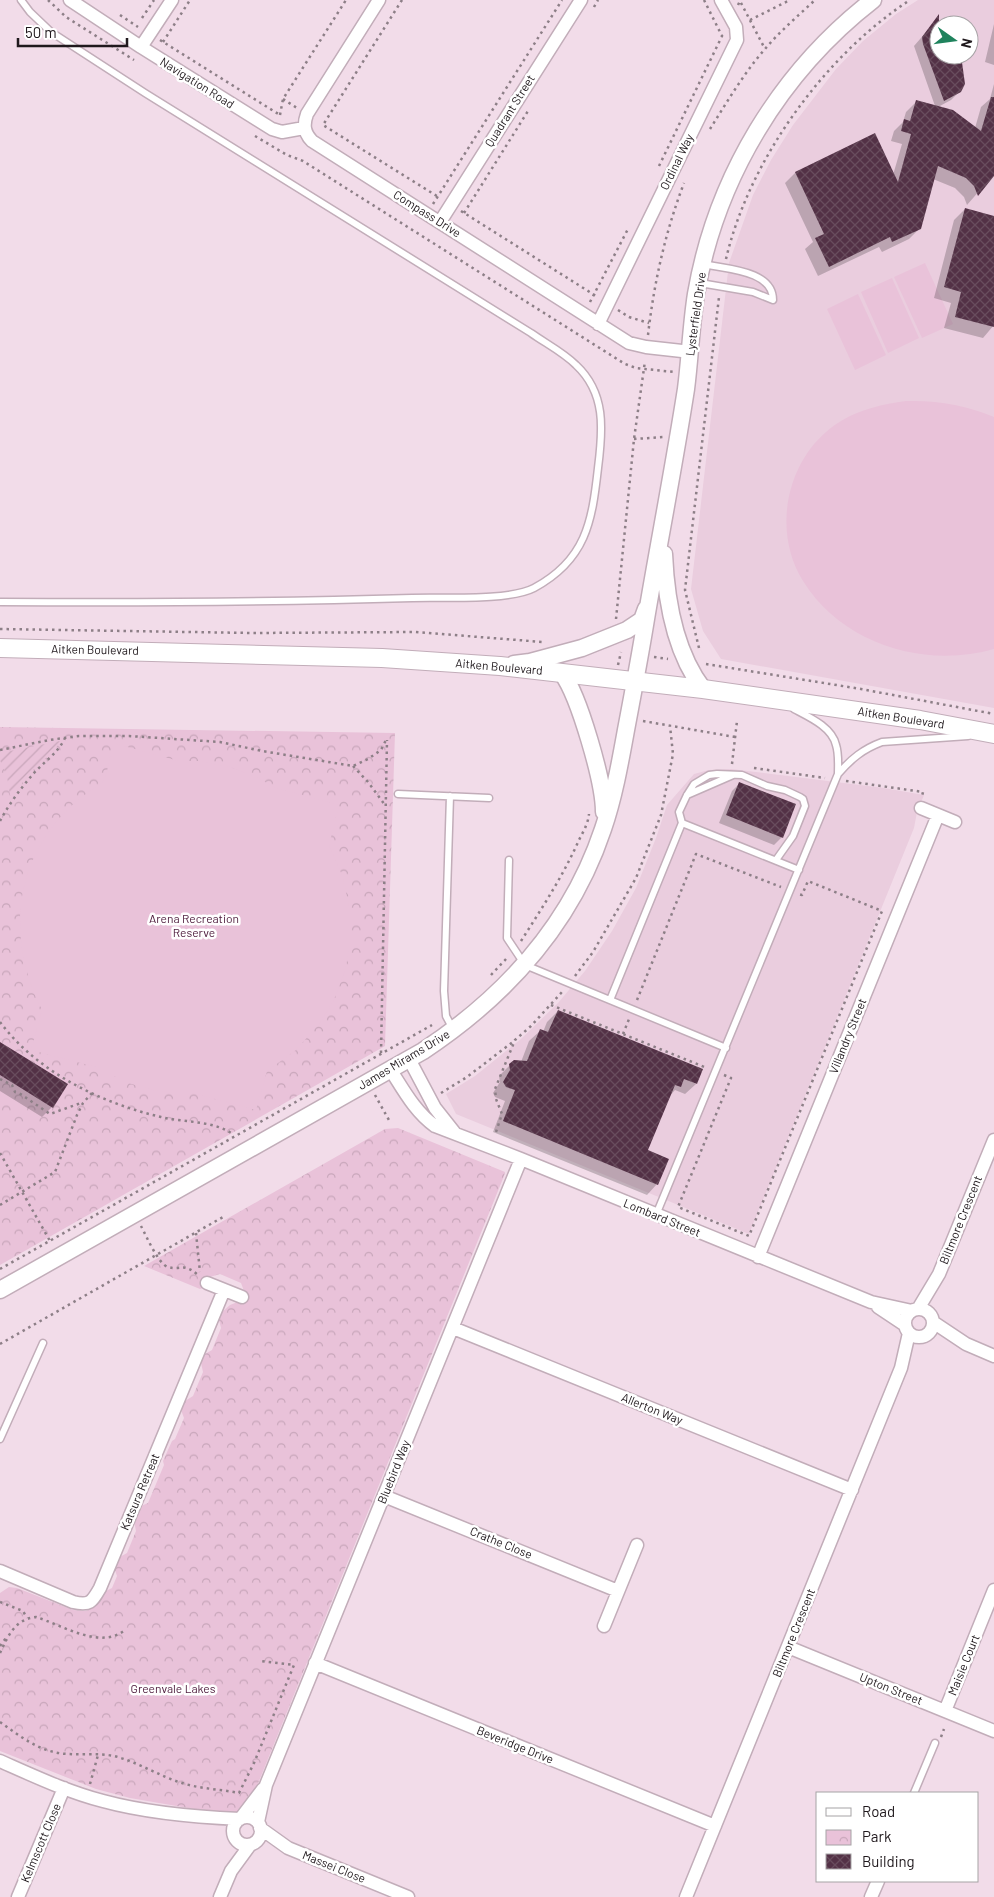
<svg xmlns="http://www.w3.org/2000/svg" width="994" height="1897" viewBox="0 0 994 1897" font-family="Barlow,sans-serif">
<defs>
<pattern id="park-crowns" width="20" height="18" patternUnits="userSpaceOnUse" patternTransform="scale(1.25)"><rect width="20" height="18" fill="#e9c2d9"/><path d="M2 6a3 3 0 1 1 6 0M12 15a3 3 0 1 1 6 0" fill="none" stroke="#c8a6ba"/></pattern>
<pattern id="garden-furrows" width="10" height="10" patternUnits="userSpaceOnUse" patternTransform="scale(1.25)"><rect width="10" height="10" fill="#e9c2d9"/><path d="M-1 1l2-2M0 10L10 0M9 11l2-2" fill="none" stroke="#c8a6ba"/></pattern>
<pattern id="building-cross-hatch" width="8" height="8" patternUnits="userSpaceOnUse" patternTransform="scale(1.25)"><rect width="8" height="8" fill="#533146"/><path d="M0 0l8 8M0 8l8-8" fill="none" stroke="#684c5d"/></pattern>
</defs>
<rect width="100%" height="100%" fill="#f2dce9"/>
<!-- built -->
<path fill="#eacdde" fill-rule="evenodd" d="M 918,0 L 994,0 L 994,708 L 721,659 L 703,631 L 691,589 L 729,263 L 753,195 L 771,160 L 793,125 L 836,69 L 863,41 L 896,14 ZM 939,25 L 969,25 L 969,55 L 939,55 Z
M 731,769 L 884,788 L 924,795 L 917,812 L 914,828 L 749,1234 L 456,1114 L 446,1094 L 475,1076 L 521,1039 L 558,1003 L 585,971 L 612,931 L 636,888 L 656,838 L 667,805 L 694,774 L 709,770 Z"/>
<!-- park -->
<path fill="url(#park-crowns)" d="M 0,727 L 395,733 L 385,1046 L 0,1265 Z
M 398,1128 L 505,1172 L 504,1176 L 255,1791 L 238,1812 L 223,1814 L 130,1798 L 96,1789 L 0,1751 L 0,1593 L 9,1587 L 17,1588 L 73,1610 L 85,1611 L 91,1609 L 97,1605 L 104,1592 L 112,1588 L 117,1576 L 114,1567 L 118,1558 L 127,1553 L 136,1531 L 134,1521 L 141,1506 L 148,1503 L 164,1465 L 163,1461 L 172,1441 L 175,1439 L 184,1418 L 181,1410 L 185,1401 L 193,1396 L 203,1372 L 201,1363 L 205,1354 L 212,1350 L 221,1328 L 219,1320 L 222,1312 L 230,1305 L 240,1301 L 244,1291 L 241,1283 L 220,1274 L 210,1277 L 205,1287 L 200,1289 L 144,1266 L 385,1129 Z"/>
<!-- garden -->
<path fill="url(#garden-furrows)" d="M 60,741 L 56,748 L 30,773 L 12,796 L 10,795 L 7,777 L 0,760 L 0,753 Z"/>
<!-- pitch -->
<path fill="#e9c2d9" d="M 925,263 L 953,324 L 922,338 L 894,277 Z
M 892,278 L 919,338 L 888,353 L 861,292 Z
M 858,294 L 886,355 L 855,370 L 827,309 Z
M 906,401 C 937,400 966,405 994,417 L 994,649 C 925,669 842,644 803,581 C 770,528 788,453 841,421 C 861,409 883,404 906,401 Z
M 113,743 L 179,761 L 198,761 L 230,767 L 258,778 L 276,788 L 339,805 L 329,845 L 342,875 L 350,910 L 350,946 L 345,971 L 333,1002 L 319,1024 L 296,1050 L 267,1071 L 256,1110 L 193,1093 L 174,1093 L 153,1090 L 128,1083 L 96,1067 L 31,1050 L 42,1010 C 10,947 11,875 58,820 C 67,810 75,801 86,794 C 90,790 98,787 102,783 C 107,778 111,751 113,743 Z"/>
<!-- shadow -->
<path fill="#0003" d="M 948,18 L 961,20 L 967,25 L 939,25 L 939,55 L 960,55 L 960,91 L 951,100 L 938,107 L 975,128 L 981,107 L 990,99 L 994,84 L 994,174 L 967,205 L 964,197 L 955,188 L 933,179 L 920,228 L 909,239 L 882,252 L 879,247 L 818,276 L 805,249 L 813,242 L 785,183 L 795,173 L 874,135 L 893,175 L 902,144 L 891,141 L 894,131 L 903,122 L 906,112 L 917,101 L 935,106 L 914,46 L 933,24 Z
M 994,24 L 994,65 L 985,62 Z
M 969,27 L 976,32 L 969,41 Z
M 965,209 L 994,217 L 994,325 L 983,338 L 944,328 L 951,303 L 934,298 L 954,220 Z
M 740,783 L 782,837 L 774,845 L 719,823 L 732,791 Z
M 558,1011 L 696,1084 L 685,1094 L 675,1090 L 668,1098 L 646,1151 L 657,1184 L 647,1195 L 493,1132 L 505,1101 L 495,1097 L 493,1093 L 500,1082 L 499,1076 L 514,1061 L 521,1062 L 529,1041 L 540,1031 L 543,1032 L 547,1022 Z
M 0,1043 L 52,1107 L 42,1117 L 0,1091 Z"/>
<!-- building -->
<path fill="url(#building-cross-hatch)" d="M 939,14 L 939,55 L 961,55 L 965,84 L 961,92 L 944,101 L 923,44 L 922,37 Z
M 991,97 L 994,97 L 994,176 L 978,196 L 974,186 L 966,178 L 938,166 L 921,229 L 892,242 L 890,237 L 829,267 L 815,238 L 824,234 L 795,172 L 875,133 L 898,182 L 911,134 L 901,131 L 904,119 L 910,121 L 916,100 L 953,110 L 981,131 Z
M 965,208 L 994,216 L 994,327 L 955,317 L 961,292 L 944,287 Z
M 739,782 L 796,804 L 783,838 L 726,815 Z
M 558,1010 L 703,1069 L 697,1084 L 684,1079 L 681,1087 L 675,1085 L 648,1150 L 669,1159 L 658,1185 L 503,1121 L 515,1090 L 506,1087 L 503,1082 L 510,1070 L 509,1064 L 514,1060 L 527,1061 L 540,1029 L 548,1032 Z
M 0,1042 L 68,1084 L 53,1108 L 0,1075 Z"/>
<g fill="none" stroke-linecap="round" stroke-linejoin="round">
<!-- service casing -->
<g stroke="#c2adb9" stroke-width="9">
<path id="service" d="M 700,283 L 753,292 L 773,300 C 773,270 726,269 703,264
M 0,602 C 137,603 275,602 412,598 C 442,597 509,601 534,588 C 586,560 592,522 598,468 C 603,429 606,393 576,365 C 563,352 545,343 531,333 L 145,93 L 51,32 L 30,12 L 21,0
M 794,709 C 809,717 832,727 836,745 C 839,754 838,765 838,774
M 398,794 L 489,798
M 687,795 L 733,775
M 450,796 L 444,991 L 446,1016 L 453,1029
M 682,823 L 679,812 L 687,795 L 694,784 L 709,775 L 717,774 L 742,775 L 767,786 L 785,790 L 800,797 L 803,799 L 805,806 L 793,836 L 776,860
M 509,860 L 507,938 L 525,965 L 726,1048
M 610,1000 L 682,823 L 799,870
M 656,1215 L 838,774 C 851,759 863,749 882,742 L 968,736
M 0,1439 L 43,1343
M 914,1793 L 935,1743"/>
</g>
<!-- minor casing -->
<g stroke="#c2adb9" stroke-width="15">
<path id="minor" d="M 70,0 L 141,47 L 272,129 L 282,132 L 304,128
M 379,0 L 307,114 C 303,125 304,133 312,141 L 629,343 L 646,347 L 691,352
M 141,47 L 172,0
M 440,222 L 581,0
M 598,324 L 737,40 L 736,27 L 721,0
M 921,808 L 955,822
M 409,1059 L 435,1108 L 454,1132
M 390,1069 C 403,1089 415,1112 435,1126 L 521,1159 L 871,1302 L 912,1311
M 758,1257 L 938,815
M 207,1283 L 242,1297
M 878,1307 L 905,1325
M 918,1309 L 939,1274 L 994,1140
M905 1323a14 14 0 1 1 28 0a14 14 0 1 1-28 0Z
M 933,1322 L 966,1344 L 994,1356
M 453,1328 L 852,1490
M 384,1496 L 618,1591
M 0,1571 L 73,1602 C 90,1606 92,1602 100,1588 L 224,1290
M 604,1626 L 637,1545
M 788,1647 L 994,1731
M 315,1663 L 715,1826
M 945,1711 L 994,1590
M 0,1761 C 34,1776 68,1792 103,1801 C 147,1813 194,1817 240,1819
M233 1831a14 14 0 1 1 28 0a14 14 0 1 1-28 0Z
M 241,1818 L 263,1789
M 258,1822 L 266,1785 L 521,1159
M 260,1828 L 288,1848 L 408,1897
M 18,1897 L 64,1788
M 220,1897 L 231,1871 L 250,1845
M 686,1897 L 901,1368 L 909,1333
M 871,1897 L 878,1881"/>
</g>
<!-- tertiary casing -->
<g stroke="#c2adb9" stroke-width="19">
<path id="tertiary" d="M 664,554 C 666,600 674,651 703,689
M 514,664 L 530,662 L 582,648 L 627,630 L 642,620 L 646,609
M 562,673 C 579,696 604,782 604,812
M 0,1290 L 423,1051 C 506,996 571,925 603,829 C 614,797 620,763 626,730 C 633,693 640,656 646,619 C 659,542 674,466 686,389 C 690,358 691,326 696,294 C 716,178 780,72 873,0"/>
</g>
<!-- secondary casing -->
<g stroke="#c2adb9" stroke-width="20">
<path id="secondary" d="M 0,648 L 382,658 L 500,666 L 703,689 L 920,720 L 994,734"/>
</g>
<!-- path -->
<path stroke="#8d7f87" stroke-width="2.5" stroke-dasharray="2.5 4" stroke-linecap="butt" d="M 48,0 L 66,17 L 134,60
M 402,0 L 323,125 L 440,198
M 704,0 L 722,36
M 738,5 L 740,1 L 765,49
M 594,7 L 598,0
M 120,15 L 138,27
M 142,18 L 154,0
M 750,20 L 790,0
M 160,40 L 280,115
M 163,42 L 190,0
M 283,99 L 297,108
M 280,115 L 283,99 L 346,0
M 710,129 C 727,102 744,73 765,49 C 780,31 798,16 815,0
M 255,136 L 287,155 L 303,161 L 625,364 L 636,368 L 674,372
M 659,166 L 723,34
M 433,204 L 562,0
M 461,211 L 596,296
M 464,213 L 528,111
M 726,259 C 749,160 825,55 910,0
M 590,302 L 629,227
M 618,310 L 629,317 L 649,323
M 648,335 C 654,283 665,233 684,183
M 634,439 L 664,437
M 616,619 L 634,439 L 645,361
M 0,629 L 253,633 L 415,632 L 543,642
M 699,648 L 685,590 L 719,297
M 654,657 L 668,659
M 706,664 L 861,689 L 994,714
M 618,665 L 621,652
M 643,721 L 735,737
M 0,750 L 49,740 L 79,736 L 129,736 L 220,742 L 262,751 L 353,766 L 368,759 L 381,750 L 387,738
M 732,764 L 737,721
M 353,766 L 368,782 L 385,805
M 754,768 L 825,778
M 846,781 L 923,792 L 922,796
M 0,821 C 9,804 21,788 34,773 C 45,761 58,753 65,738
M 521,941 C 542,908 563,876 579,840 C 583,832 588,824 589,814
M 491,975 L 506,959
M 575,976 L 593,952 L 636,878 L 661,815 L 673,754 L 670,726
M 637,1000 L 696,854 L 781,887
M 551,1005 L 707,1068
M 0,1022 C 37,1072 101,1103 161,1117 C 185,1123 214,1120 234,1135
M 623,1034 L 629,1019
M 381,1053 L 387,740
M 724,1075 L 731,1078 L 678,1207 L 749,1236 L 882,911 L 808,881 L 802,895 L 798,894
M 0,1079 L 12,1085 L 15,1092 L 19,1093 L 50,1114 L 81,1103
M 441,1093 L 467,1077 L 514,1041
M 375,1095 L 390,1122
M 496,1132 L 502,1114 L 496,1099 L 495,1089 L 515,1040 L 531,1026 L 562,992
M 0,1153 L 50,1241
M 0,1205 L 55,1172 L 77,1115 L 83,1103 L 92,1093
M 141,1226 C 146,1235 158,1264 168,1267 C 181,1271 183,1262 198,1275
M 196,1233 L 200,1272
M 0,1269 L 432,1025
M 0,1344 L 223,1217
M 0,1602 L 23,1611 L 27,1618
M 0,1646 L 6,1638
M 0,1653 C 8,1636 15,1619 36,1617 C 62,1625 102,1651 126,1629
M 0,1722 C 21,1737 41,1753 68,1754 C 83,1755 99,1753 114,1756 C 138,1762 159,1776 182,1783 C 200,1789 220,1789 239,1793 L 254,1763 L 294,1665 L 260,1661
M 941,1737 L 944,1729
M 90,1784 L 98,1755"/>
<!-- service -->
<use href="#service" stroke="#fff" stroke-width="6"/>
<!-- minor -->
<use href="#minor" stroke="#fff" stroke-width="12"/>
<!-- tertiary -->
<use href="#tertiary" stroke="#fff" stroke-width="16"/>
<!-- secondary -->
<use href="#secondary" stroke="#fff" stroke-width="18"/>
</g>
<g text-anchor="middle" stroke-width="5" stroke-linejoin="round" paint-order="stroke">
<!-- street labels -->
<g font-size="12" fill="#20191d" stroke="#fff">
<text transform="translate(197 83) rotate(32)" y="4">Navigation Road</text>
<text transform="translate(510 111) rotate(-58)" y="4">Quadrant Street</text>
<text transform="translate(677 162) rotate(-64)" y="4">Ordinal Way</text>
<text transform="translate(427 214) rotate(32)" y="4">Compass Drive</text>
<text transform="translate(696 314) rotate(-82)" y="4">Lysterfield Drive</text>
<text transform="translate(95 650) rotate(1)" y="4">Aitken Boulevard</text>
<text transform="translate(499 667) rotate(5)" y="4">Aitken Boulevard</text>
<text transform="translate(901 718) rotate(9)" y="4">Aitken Boulevard</text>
<text transform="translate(848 1036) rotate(-68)" y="4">Villandry Street</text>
<text transform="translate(404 1060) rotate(-31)" y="4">James Mirams Drive</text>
<text transform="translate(662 1218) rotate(22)" y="4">Lombard Street</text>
<text transform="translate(961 1220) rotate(-68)" y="4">Biltmore Crescent</text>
<text transform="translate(652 1409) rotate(22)" y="4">Allerton Way</text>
<text transform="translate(394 1472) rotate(-68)" y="4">Bluebird Way</text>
<text transform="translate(140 1492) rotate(-67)" y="4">Katsura Retreat</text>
<text transform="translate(501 1543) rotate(22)" y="4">Crathe Close</text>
<text transform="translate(794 1633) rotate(-68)" y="4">Biltmore Crescent</text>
<text transform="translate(964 1665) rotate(-68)" y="4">Maisie Court</text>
<text transform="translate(891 1689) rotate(22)" y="4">Upton Street</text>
<text transform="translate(515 1745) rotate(22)" y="4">Beveridge Drive</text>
<text transform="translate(41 1843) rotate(-67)" y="4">Kelmscott Close</text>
<text transform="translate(334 1867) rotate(22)" y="4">Massei Close</text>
</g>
<!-- park labels -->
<g font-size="12" fill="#4d1b3c" stroke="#fff">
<text x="194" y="923">Arena Recreation<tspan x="194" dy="14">Reserve</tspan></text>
<text x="173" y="1693">Greenvale Lakes</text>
</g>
</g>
<!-- legend -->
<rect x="816" y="1792" width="162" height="90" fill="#ffffff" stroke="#a6a3a5"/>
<rect x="826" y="1808" width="25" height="8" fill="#ffffff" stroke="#a6a3a5"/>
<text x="862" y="1817" font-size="15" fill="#20191d">Road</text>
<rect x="826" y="1830" width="25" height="15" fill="url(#park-crowns)" stroke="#a6a3a5"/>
<text x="862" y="1842" font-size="15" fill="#20191d">Park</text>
<rect x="826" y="1854" width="25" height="15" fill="url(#building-cross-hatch)" stroke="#a6a3a5"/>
<text x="862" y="1867" font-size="15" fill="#20191d">Building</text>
<!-- north arrow -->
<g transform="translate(954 40) rotate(104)"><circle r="24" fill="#ffffff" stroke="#a6a3a5"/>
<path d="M0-4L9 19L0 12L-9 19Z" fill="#1f835d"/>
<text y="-8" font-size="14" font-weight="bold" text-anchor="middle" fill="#20191d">N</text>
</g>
<!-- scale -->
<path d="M18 38v8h109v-8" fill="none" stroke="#20191d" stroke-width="2.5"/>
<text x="25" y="38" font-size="15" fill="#20191d" stroke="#ffffff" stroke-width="4" paint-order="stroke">50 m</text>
</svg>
